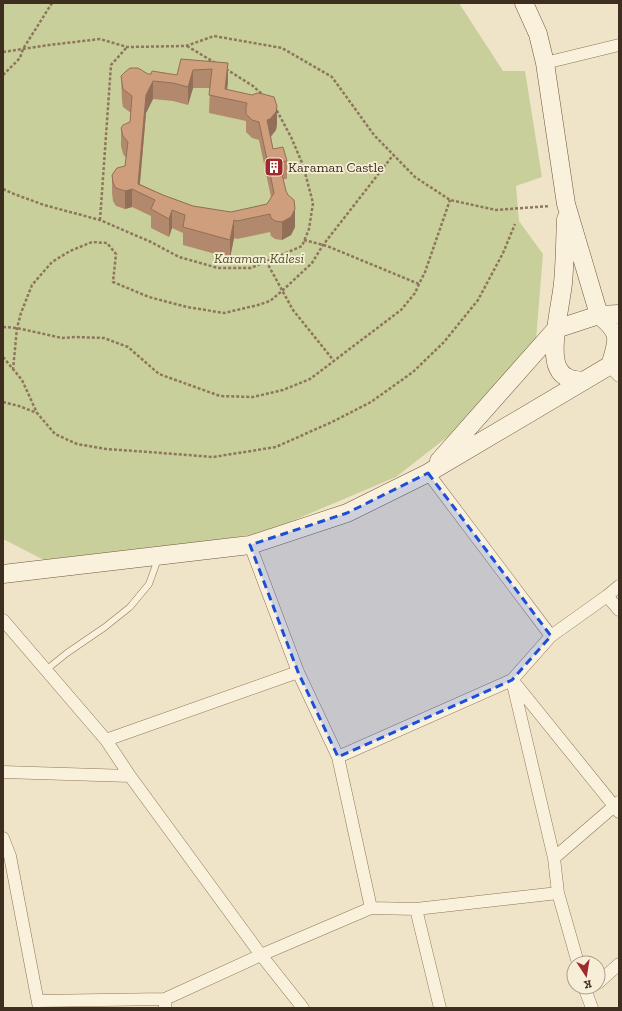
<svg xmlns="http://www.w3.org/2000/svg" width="622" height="1011" viewBox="0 0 622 1011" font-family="'Zilla Slab',serif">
<rect width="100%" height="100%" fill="#f0e4c8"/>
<!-- green -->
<path fill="#c9cf9b" d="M 3,3 L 459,3 L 503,71 L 525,71 L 542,177 L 516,186 L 519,221 L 543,254 L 536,340 L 465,423 L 396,477 L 266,532 L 208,542 L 152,547 L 44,560 L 3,539 Z"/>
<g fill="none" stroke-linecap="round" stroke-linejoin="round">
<!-- lane casing -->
<g stroke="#8d765c" stroke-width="7">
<path id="lane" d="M 46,670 L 67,653 L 105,627 L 130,607 L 149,584 L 158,559"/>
</g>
<!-- street casing -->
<g stroke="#8d765c" stroke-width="13">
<path id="street" d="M 545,63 L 619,45
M 610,366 L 619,376
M 428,473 L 551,636
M 250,545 L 298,672 L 338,757 L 371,908
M 607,596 L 619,610
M 3,620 L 106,740 L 130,776 L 261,955 L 303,1008
M 512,680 L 554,858 L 558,893 L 578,963
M 514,682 L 619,812
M 106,740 L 298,672
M 338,757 L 512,680 L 551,636 L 607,596 L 619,586
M 3,772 L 130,776
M 3,838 L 10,856 L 39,1008
M 554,858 L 619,802
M 416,909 L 440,1008
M 598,983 L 619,964
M 584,987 L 592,1008
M 165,999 L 261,955 L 371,908 L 416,909 L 558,893
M 38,1001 L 165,999 L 165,1008"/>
</g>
<!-- secondary casing -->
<g stroke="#6f573f" stroke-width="19">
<path id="secondary" d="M 524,3 L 538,34 L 545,63 L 566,204 L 599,315 C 622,334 618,339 610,366
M 566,219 C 565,240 565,262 563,283 C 561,304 549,350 558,368 C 563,379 573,380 584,381
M 439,461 L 556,329 L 599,315 L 619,314
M 3,574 L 250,545 L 347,513 L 428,473 L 619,360"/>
</g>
<!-- path -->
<path stroke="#8d765c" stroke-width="2.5" stroke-dasharray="3 2" stroke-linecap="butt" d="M 187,46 L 217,64
M 3,52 L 49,45 L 100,39 L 127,47 L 186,46 L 214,36 L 282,48 L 332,77 L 374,135 L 415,177 L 450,200 L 496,210 L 550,206
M 226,69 L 253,86 L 263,95
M 3,75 L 20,58 L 23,49 L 52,3
M 3,189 L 14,194 L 44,205 L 100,220 L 151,242 L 179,257 L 218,268 L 251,268 L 302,246 L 309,229 L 313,203 L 303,165 L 291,137 L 276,109
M 100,220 L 111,65 L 127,47
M 304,240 L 327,246 L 419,284
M 266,261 L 293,310 L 334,361
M 3,327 L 17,328 L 62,338 L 75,337 L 104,338 L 128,347 L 159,374 L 220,396 L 253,397 L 283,390 L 310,379 L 401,310 L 415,293 L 419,284 L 425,272 L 450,200
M 3,357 L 22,380 L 37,413
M 13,370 L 17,328 L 21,313 L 32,285 L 52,262 L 70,251 L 92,242 L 107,243 L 116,254 L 113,282 L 149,297 L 187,307 L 224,313 L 258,305 L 270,301 L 282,291 L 312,263 L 323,245 L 394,154
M 3,402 L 19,406 L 37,413 L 55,434 L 77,444 L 106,449 L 149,452 L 213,457 L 276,447 L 334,421 L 371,402 L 413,372 L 444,342 L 478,300 L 503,253 L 515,224"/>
<!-- lane -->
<use href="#lane" stroke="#faf1dc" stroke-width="6"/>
<!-- street -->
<use href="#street" stroke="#faf1dc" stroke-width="12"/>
<!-- secondary -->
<use href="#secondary" stroke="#faf1dc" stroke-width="18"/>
</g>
<!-- wall -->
<path fill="#b2896c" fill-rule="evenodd" d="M 181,59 L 228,63 L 228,81 L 227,90 L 252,95 L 277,124 L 276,130 L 271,137 L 273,149 L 287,161 L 287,179 L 283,179 L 295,227 L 291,235 L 282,240 L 275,239 L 271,236 L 270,232 L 237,239 L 234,238 L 230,258 L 183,245 L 183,233 L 172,228 L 169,237 L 151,228 L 151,216 L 132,207 L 125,209 L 116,206 L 113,201 L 112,193 L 112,175 L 125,166 L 126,158 L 123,154 L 121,146 L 121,128 L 130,122 L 131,113 L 123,107 L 122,101 L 121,76 L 148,74 L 177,75 ZM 193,88 L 210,88 L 209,113 L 246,121 L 246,132 L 252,138 L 259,140 L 271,197 L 267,204 L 231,212 L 193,206 L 163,195 L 140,184 L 146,113 L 153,99 L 173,101 L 188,105 Z"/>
<!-- shaded-wall -->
<path fill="#916f58" d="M 228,63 L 228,81 L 226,99 L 225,89 Z
M 193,70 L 193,88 L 188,105 L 188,87 Z
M 153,81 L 153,99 L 146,113 L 139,192 L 138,184 L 146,95 Z
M 277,106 L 277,124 L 276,130 L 270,137 L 267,120 Z
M 132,189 L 132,207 L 125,209 L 125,191 Z
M 295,209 L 295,227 L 291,235 L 282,240 L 282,222 Z
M 172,210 L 172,228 L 169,237 L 169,219 Z
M 234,220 L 234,238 L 230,258 L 230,240 Z"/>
<!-- building -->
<path fill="#cf9f7d" stroke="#916f58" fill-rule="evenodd" d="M 181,59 L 228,63 L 225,89 L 252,95 L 257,93 L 263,94 L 274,97 L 277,106 L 276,112 L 270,119 L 267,120 L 273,149 L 283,147 L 287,161 L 279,162 L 286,191 L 288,195 L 294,200 L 295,209 L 291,217 L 282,222 L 275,221 L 271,218 L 270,214 L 237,221 L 234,220 L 230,240 L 183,227 L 185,215 L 172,210 L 169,219 L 151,209 L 155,200 L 132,189 L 125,191 L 116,188 L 113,183 L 112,175 L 117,168 L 125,166 L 128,142 L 123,136 L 121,128 L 123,125 L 130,122 L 132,96 L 123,89 L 122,83 L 121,76 L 125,72 L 130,68 L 138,68 L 148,74 L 151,74 L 152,71 L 177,75 ZM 212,69 L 209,95 L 247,103 L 246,107 L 246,114 L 252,120 L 259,122 L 272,183 L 274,193 L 267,204 L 231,212 L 193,206 L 163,195 L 138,184 L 146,95 L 153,81 L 173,83 L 188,87 L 193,70 Z"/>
<!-- marked area -->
<path fill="#1d4ed8" fill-opacity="0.2" stroke="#1d4ed8" stroke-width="3" stroke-dasharray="8 5" stroke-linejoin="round" d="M 428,473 L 551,636 L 512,680 L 338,757 L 298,672 L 250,545 L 347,513 Z"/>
<!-- icons -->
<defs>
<g id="building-square" transform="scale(1)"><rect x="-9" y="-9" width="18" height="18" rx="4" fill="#9e2a2b" stroke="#f7eed8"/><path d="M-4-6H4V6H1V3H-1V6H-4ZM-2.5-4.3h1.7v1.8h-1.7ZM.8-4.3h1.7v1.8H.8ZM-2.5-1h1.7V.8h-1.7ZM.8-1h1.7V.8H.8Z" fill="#fff"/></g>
</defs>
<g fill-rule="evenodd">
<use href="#building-square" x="274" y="167"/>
</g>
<g text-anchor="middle" stroke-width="3.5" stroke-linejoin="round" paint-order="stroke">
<!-- poi labels -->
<g font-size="14" fill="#3d2e20" stroke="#f7eed8" text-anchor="start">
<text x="288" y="172">Karaman Castle</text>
</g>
<!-- park labels -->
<g font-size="14" font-style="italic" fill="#4d5a26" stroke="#f7eed8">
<text x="259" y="263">Karaman Kalesi</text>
</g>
</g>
<!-- border -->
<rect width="622" height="1011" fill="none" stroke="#3d2e20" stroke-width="8"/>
<!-- north arrow -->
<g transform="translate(586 975) rotate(168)"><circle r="19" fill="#f7eed8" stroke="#ada18e"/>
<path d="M0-3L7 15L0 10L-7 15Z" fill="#9e2a2b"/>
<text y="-6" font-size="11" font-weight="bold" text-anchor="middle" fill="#3d2e20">K</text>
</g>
</svg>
